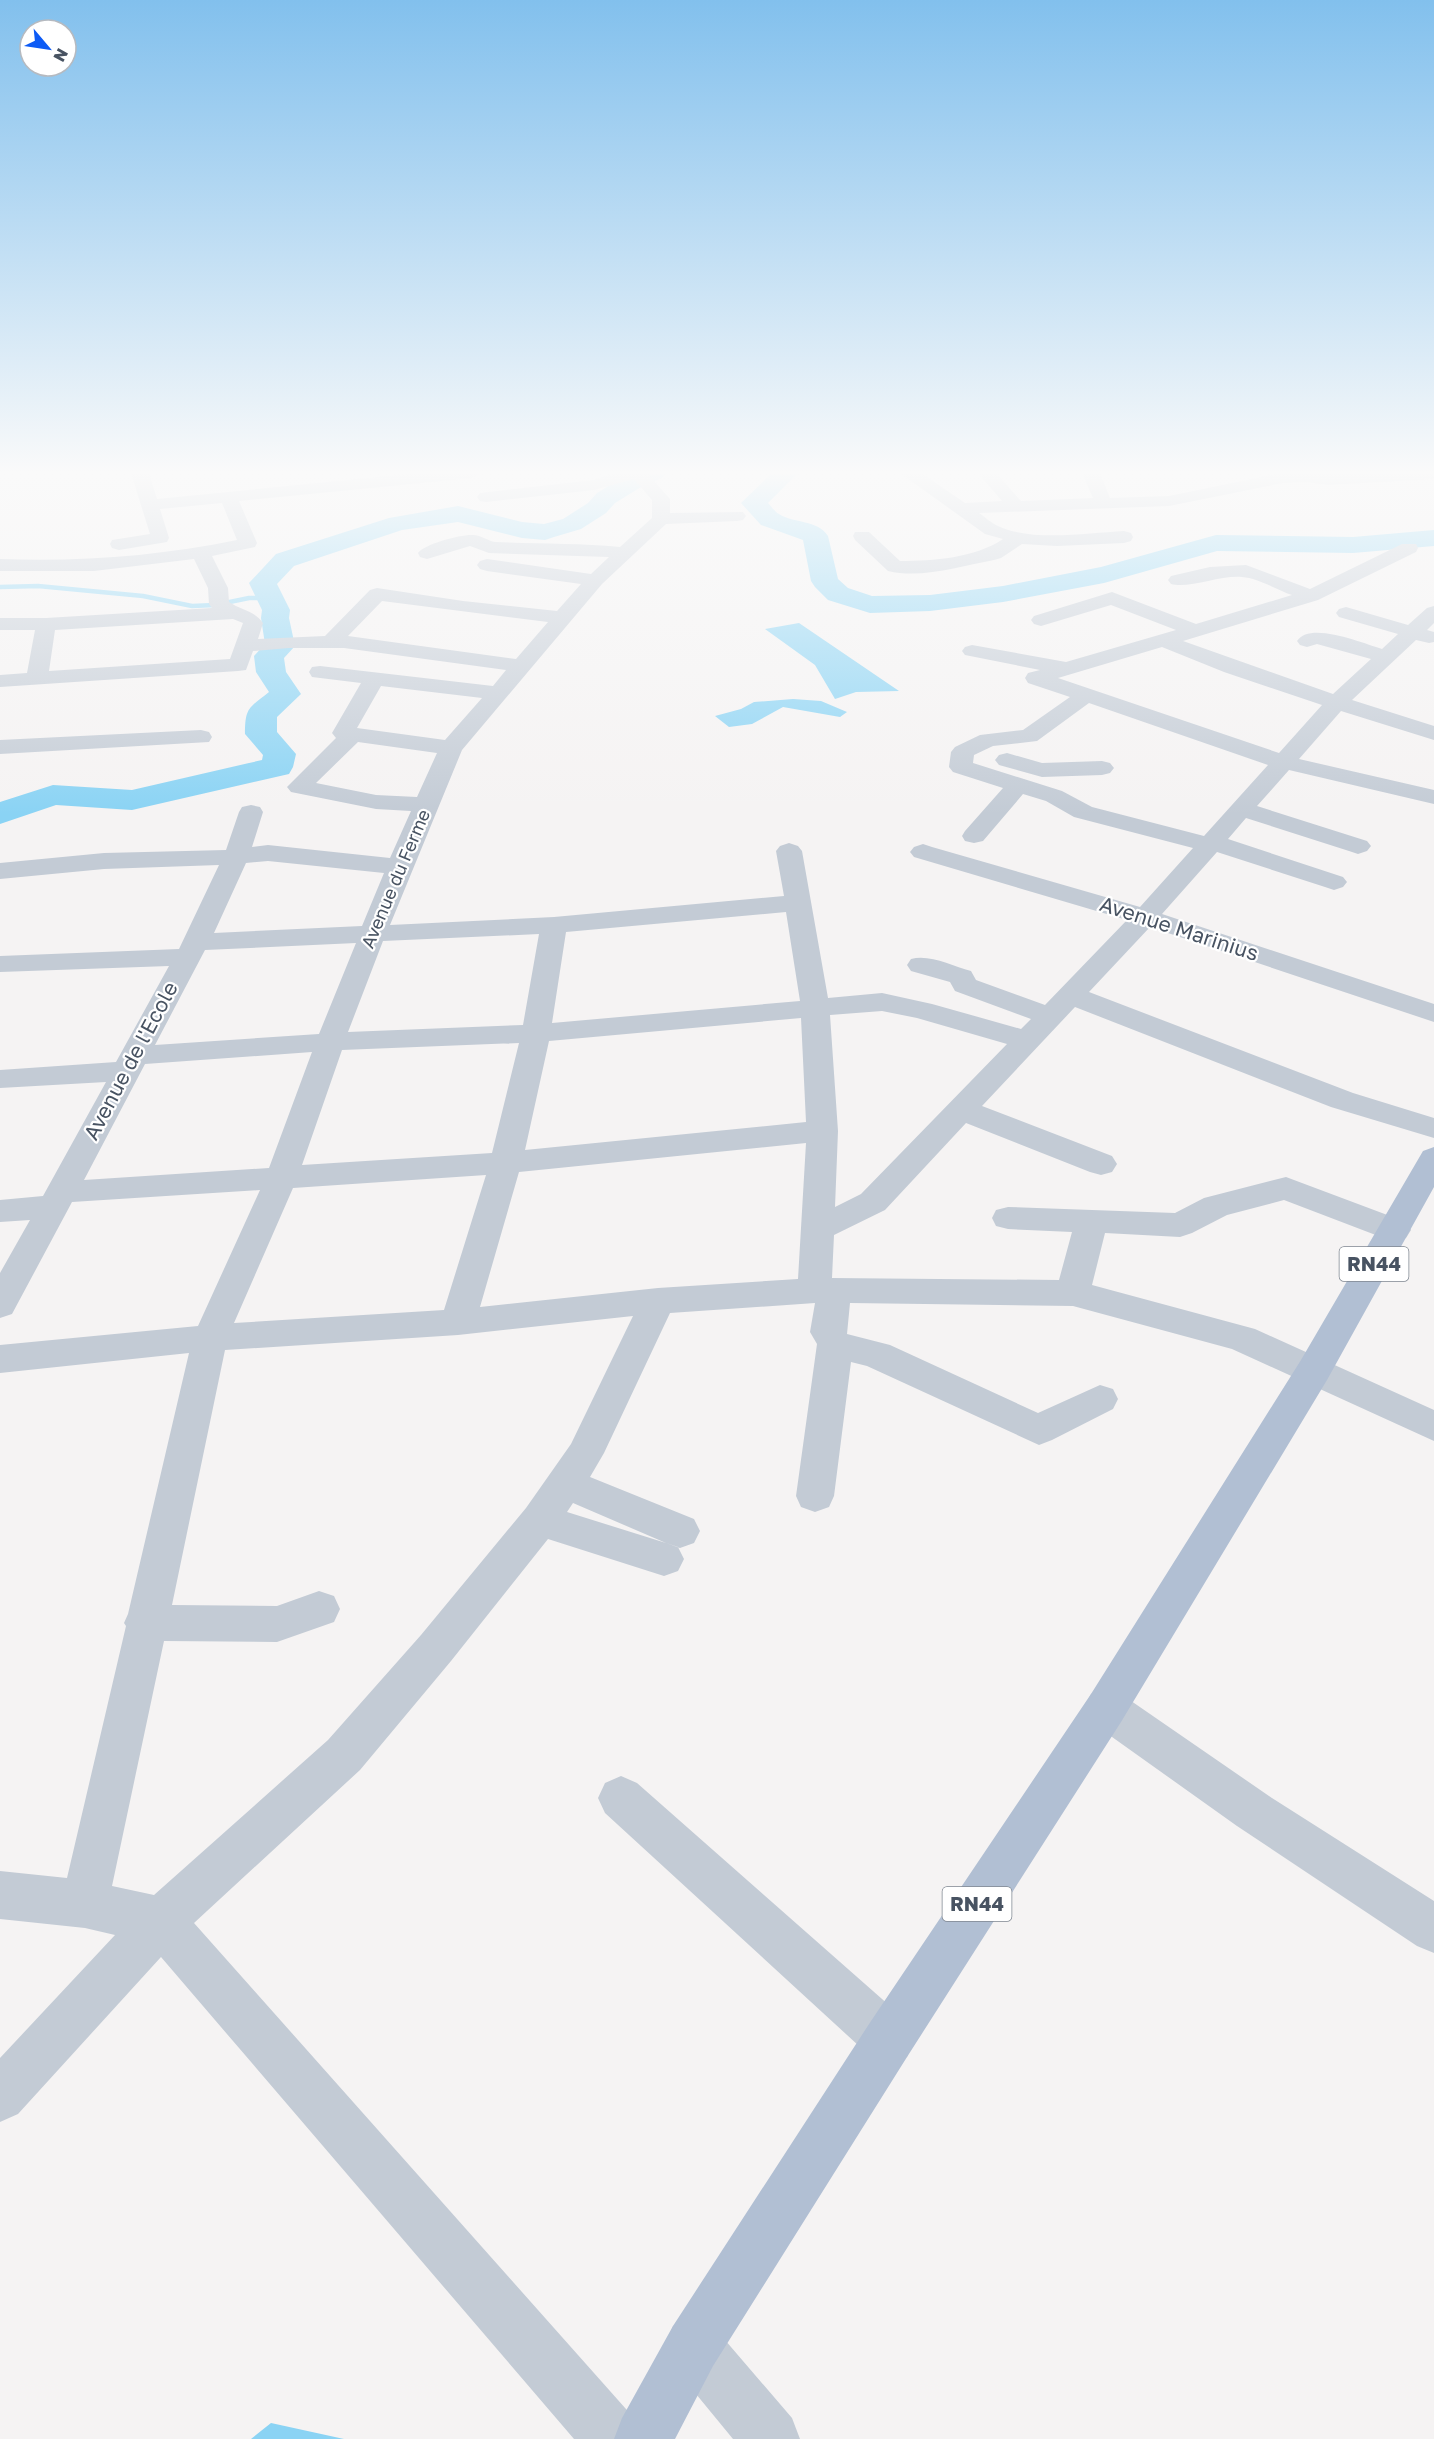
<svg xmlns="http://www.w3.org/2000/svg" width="1434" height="2439" viewBox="0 0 1434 2439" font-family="'Golos Text',sans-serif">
<rect width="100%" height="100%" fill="#f5f3f3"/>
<!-- water -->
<path fill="#8ad3f4" d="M 799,623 L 899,691 L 856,692 L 835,699 L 815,665 L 765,629 Z
M 793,699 L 821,701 L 847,712 L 840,717 L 783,707 L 752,724 L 729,727 L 715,716 L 741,709 L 754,702 Z
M 271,2423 L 344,2439 L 251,2439 Z"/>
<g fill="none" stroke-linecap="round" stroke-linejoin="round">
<!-- stream -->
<path stroke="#8ad3f4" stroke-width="4.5" d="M 0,587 L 38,586 L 143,596 L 192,606 L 215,605 L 249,598 L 270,598"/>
<!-- river -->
<path fill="#8ad3f4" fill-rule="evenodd" d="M 665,473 L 662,478 L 646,484 L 615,503 L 606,513 L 581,529 L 554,537 L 545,540 L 522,538 L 458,522 L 402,530 L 294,566 L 277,584 L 290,610 L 289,618 L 295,646 L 284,658 L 286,672 L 301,694 L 277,717 L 277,732 L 296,754 L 293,767 L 289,774 L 132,810 L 56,805 L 0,824 L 0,802 L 53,785 L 132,790 L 262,760 L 263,755 L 245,734 C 245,707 249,708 269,692 L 256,672 L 254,656 L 265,644 L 261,618 L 262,610 L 249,583 L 276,554 L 389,518 L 458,506 L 522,522 L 544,524 L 563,519 L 588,503 L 597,493 L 628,474 Z
M 772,473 L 798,473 L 768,503 C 771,506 775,512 779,514 C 794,524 817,519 828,536 L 838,579 L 848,588 L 872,596 L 930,595 L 1003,586 L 1101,567 L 1216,535 L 1353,537 L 1434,530 L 1434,546 L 1353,553 L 1217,551 L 1104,583 L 1003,602 L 930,611 L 870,613 L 828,600 L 815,587 L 811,581 L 803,540 L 761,525 L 741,503 Z"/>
<!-- minor -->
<path fill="#c3cbd5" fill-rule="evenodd" d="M 131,473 L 149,473 L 157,499 L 418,473 L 480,473 L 472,478 L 239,501 L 257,543 L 255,547 L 212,556 L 228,588 L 229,602 C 241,610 255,611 263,623 L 258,639 L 325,636 L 370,590 L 377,588 L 463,601 L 557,611 L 581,584 L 487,571 L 480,569 L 477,565 L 480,561 L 487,559 L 591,574 L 609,557 L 489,553 L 470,546 L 427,559 L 420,557 L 418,553 C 424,544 462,534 473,535 C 481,535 488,541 495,542 C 537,544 578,543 620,547 L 652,518 L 652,500 L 634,479 L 594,490 L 486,502 L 480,501 L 477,497 L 480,493 L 593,480 L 616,473 L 647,473 L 670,499 L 670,513 L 743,512 L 746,516 L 743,520 L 737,521 L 666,524 L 602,584 L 462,750 L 390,925 L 554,917 L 784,896 L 776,851 L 780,846 L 789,843 L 798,846 L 802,851 L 828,998 L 882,993 L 932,1004 L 1021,1029 L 1031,1019 L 955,991 L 950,982 L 911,971 L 907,965 L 911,959 C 930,954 952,966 971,971 L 976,980 L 1045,1005 L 1127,920 L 914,857 L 910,852 L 914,847 L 923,844 L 932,847 L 1140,907 L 1193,848 L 1074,817 L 1046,801 L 1023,794 L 983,841 L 974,843 L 965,841 L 962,836 L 965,831 L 1003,788 L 953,772 L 949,767 L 951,752 L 955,747 L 980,735 L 1023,730 L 1070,697 L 1028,683 L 1025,678 L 1028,673 L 1040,670 L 965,655 L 962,651 L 965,647 L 972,645 L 1066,662 L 1176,630 L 1111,605 L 1041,626 L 1034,624 L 1031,620 L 1034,616 L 1112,592 L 1196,624 L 1292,595 C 1277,590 1258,578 1242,577 C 1220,575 1189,589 1171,584 L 1168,580 L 1171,576 L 1210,567 L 1246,565 L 1310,589 L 1402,544 L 1416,544 L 1418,548 L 1416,552 L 1318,600 L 1183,641 L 1333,694 L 1371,659 L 1317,644 L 1307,647 L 1300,645 L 1297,641 C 1310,621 1362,643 1382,649 L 1398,634 L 1339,617 L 1336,613 L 1339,609 L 1346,607 L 1408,625 L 1427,608 L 1434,606 L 1434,623 L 1427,630 L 1434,632 L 1434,642 L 1429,643 L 1416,640 L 1352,700 L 1434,726 L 1434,740 L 1341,711 L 1299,759 L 1434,790 L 1434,804 L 1289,770 L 1257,806 L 1367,841 L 1371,846 L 1367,851 L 1358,854 L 1349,851 L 1246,818 L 1228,839 L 1343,877 L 1347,882 L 1343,887 L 1334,890 L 1325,887 L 1217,852 L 1162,914 L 1434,1004 L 1434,1022 L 1150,927 L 1089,992 L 1353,1093 L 1434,1118 L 1434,1138 L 1331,1107 L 1075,1007 L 982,1106 L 1112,1156 L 1117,1164 L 1112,1172 L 1101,1175 L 1090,1172 L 966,1123 L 885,1210 L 834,1235 L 832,1278 L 1059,1280 L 1072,1232 L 1008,1229 L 996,1226 L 992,1218 L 996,1210 L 1008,1207 L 1175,1213 L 1204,1198 L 1286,1177 L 1406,1222 L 1411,1230 L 1406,1238 L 1394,1242 L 1284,1200 L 1227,1215 L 1192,1233 L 1180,1237 L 1105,1233 L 1092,1285 L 1255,1329 L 1434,1410 L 1434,1441 L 1232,1349 L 1073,1306 L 850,1303 L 847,1334 L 890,1345 L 1038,1413 L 1100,1385 L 1113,1389 L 1118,1399 L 1113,1409 L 1052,1440 L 1039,1445 L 867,1366 L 851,1362 L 834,1496 L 829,1507 L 815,1512 L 801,1507 L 796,1496 L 817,1344 L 810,1332 L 815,1303 L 670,1313 L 604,1453 L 590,1477 L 694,1519 L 700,1531 L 694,1543 L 680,1548 L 666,1543 L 678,1547 L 684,1559 L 678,1571 L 664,1576 L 548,1539 L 451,1661 L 360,1770 L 194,1923 L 634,2418 L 642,2439 L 574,2439 L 161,1957 L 18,2114 L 0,2122 L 0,2058 L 115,1935 L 85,1928 L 0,1919 L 0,1871 L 67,1878 L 126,1626 L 124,1623 L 128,1614 L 189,1353 L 0,1373 L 0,1345 L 198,1326 L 260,1190 L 72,1202 L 12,1314 L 0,1318 L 0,1273 L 30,1220 L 0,1222 L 0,1200 L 43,1196 L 106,1082 L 0,1088 L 0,1070 L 116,1062 L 169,966 L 0,972 L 0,956 L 179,949 L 219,865 L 104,869 L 0,879 L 0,863 L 104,853 L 226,850 L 239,812 L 242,807 L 251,805 L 260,807 L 263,812 L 252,847 L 268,845 L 390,858 L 411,811 L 376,809 L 291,792 L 287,787 L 336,738 L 332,733 L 361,683 L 312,677 L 309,672 L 312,667 L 320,666 L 493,686 L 506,670 L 344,648 L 289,648 L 253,651 L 246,670 L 238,671 L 0,687 L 0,675 L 27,673 L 35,630 L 0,630 L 0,618 L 46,618 L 212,608 L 209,604 L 208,588 L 194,559 L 94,571 L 0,571 L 0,559 C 80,562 159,556 237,540 L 222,503 L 160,509 L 169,538 L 167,542 L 119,550 L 112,548 L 110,544 L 112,540 L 150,534 ZM 382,601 L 548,622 L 516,659 L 348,636 ZM 233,619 L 243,623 L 230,659 L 49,671 L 55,630 ZM 1162,647 L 1224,672 L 1322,705 L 1279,753 L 1058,678 ZM 381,686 L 482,698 L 445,740 L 357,728 ZM 1089,703 L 1268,765 L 1204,836 L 1092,807 L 1062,791 L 973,763 L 974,755 L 993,746 L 1037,741 ZM 358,742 L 437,753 L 417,797 L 376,795 L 316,783 ZM 268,861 L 384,873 L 362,926 L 214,933 L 246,863 ZM 786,912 L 800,1001 L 552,1023 L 566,932 ZM 539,934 L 523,1025 L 348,1032 L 383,941 ZM 356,943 L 319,1034 L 155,1045 L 205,950 ZM 882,1011 L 917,1018 L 1007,1044 L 861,1194 L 835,1207 L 838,1131 L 830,1015 ZM 801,1018 L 806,1122 L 525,1150 L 549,1041 ZM 519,1043 L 492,1153 L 302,1165 L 342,1050 ZM 312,1052 L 269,1168 L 84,1180 L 145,1064 ZM 806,1143 L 798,1279 L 658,1288 L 480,1307 L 519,1172 ZM 486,1175 L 444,1310 L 234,1323 L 293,1188 ZM 633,1316 L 571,1444 L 526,1508 L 421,1635 L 328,1740 L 154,1895 L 112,1886 L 164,1641 L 277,1642 L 334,1622 L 340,1609 L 334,1596 L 319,1591 L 277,1606 L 172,1605 L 225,1350 L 458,1335 ZM 573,1503 L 666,1543 L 567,1512 Z
M 900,473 L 921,473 L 965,503 L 1002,501 L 978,473 L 996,473 L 1021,501 L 1093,498 L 1082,473 L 1100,473 L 1110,498 L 1169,496 L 1281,473 L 1434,473 L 1434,479 L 1328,485 L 1306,482 L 1283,483 L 1169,506 L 979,513 C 985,517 991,523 998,526 C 1032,542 1087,533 1124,531 L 1131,533 L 1133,537 L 1131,541 L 1124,543 L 1057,546 L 1022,544 L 1001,558 L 994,560 C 961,566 922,579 888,571 L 855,540 L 853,536 L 855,532 L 869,532 L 900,561 C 933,561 975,558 1003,539 L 985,534 Z
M 201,730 L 209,732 L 212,737 L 209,742 L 0,754 L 0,740 Z
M 1007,753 L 1042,763 L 1102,761 L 1110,763 L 1114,768 L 1110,773 L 1102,775 L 1042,777 L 999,765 L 995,760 L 999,755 Z
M 1106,1688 L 1121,1694 L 1269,1796 L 1434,1901 L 1434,1953 L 1417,1946 L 1237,1826 L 1091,1722 L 1084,1708 L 1091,1694 Z
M 621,1776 L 637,1783 L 907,2021 L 914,2039 L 907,2057 L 889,2064 L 871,2057 L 605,1813 L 598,1798 L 605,1783 Z
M 693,2318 L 713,2326 L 792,2418 L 800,2439 L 733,2439 L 673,2366 L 665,2346 L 673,2326 Z"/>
<!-- major -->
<path fill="#b1bfd3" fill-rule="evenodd" d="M 1434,1147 L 1434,1187 L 1327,1380 L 1121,1722 L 907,2057 L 713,2366 L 675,2439 L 614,2439 L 622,2418 L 673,2326 L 871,2021 L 1091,1694 L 1301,1360 L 1423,1151 Z"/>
</g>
<!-- sky -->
<linearGradient id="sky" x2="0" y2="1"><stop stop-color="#82c0ed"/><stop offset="0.58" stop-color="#fafafa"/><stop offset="1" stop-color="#fafafa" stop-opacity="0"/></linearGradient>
<rect width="1434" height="815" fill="url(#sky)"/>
<g text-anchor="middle" stroke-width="4.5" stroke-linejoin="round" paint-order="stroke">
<!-- far-street labels -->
<g font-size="18" fill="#485362" stroke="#fff">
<text transform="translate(396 879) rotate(-67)" y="6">Avenue du Ferme</text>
</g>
<!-- shield labels -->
<g fill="#fff" stroke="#7f8791" stroke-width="1.5">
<rect x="1339.5" y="1247" width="69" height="34" rx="4.5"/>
<rect x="942.5" y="1887" width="69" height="34" rx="4.5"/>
</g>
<g font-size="20" font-weight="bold" fill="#485362">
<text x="1374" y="1271">RN44</text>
<text x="977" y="1911">RN44</text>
</g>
<!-- street labels -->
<g font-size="21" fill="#485362" stroke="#fff">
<text transform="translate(1179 929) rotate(18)" y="7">Avenue Marinius</text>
<text transform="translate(131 1061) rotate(-62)" y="7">Avenue de l'Ecole</text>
</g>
</g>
<!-- north arrow -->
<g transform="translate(48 48) rotate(119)"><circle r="28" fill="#ffffff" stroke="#b6bac0" stroke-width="1.5"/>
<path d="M0-4.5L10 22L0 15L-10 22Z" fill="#0d5bf5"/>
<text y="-9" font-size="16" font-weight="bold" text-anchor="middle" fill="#485362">N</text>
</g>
</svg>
